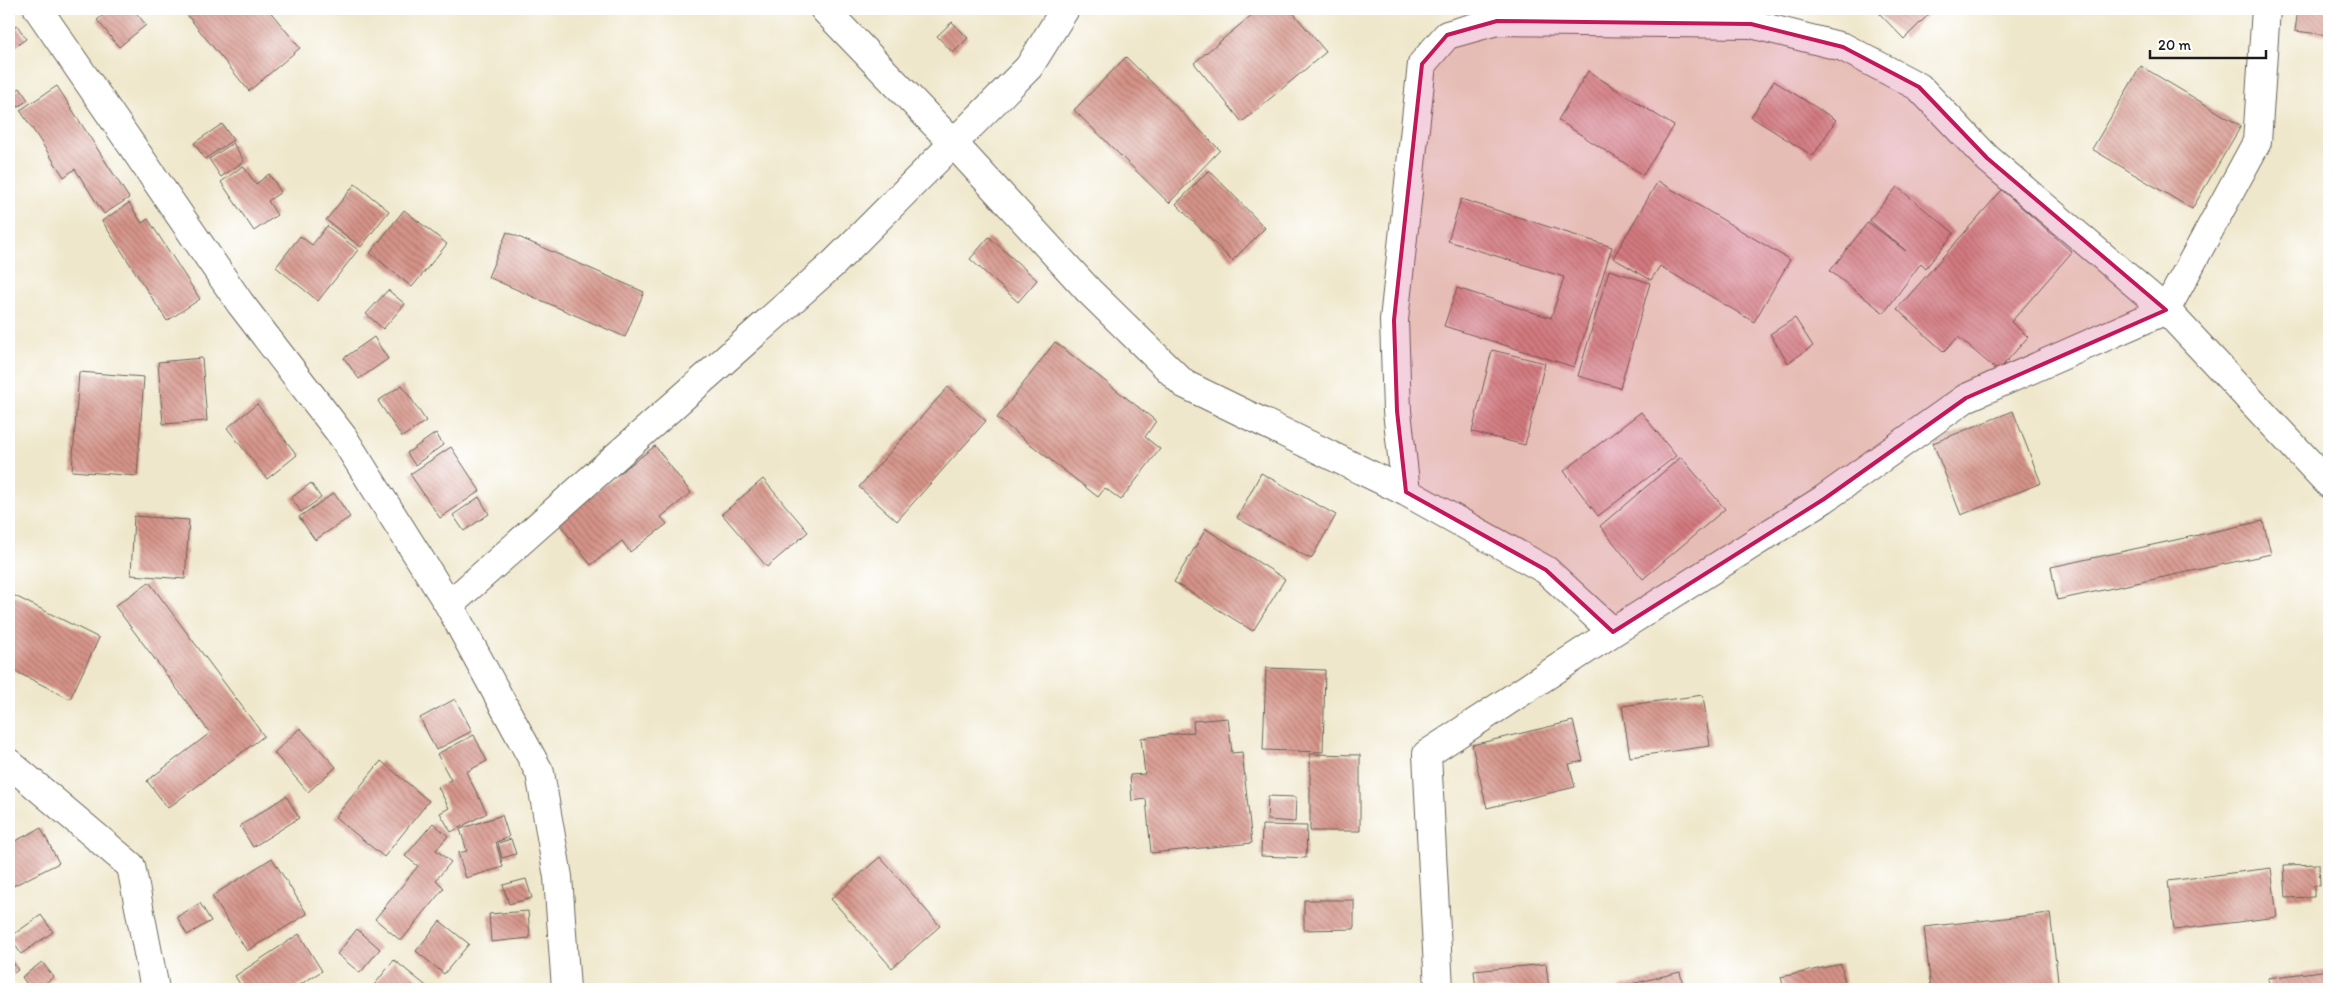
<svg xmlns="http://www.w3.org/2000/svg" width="2338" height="998" viewBox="0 0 2338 998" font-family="Itim,sans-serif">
<defs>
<pattern id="building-back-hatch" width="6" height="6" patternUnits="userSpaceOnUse" patternTransform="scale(1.25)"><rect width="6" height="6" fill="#d59388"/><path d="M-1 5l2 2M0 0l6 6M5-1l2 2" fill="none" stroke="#ac776e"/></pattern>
</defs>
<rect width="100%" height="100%" fill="#fff"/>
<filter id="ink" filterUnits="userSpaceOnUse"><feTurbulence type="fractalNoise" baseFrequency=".02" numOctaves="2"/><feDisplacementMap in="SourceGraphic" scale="10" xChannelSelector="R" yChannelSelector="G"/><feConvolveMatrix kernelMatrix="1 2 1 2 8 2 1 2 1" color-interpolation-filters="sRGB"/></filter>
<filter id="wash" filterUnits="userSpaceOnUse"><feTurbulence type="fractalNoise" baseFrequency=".0096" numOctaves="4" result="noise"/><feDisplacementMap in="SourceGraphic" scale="20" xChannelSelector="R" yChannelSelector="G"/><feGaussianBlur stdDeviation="1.12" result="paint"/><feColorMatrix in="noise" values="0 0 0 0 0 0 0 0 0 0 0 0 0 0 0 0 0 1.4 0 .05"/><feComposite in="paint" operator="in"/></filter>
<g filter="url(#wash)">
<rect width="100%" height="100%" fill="#efe7cb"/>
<g id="blocks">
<!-- building -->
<path fill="url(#building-back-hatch)" d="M 111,9 L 133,9 L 146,25 L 119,47 L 97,20 Z
M 182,9 L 268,9 L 300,48 L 249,91 Z
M 1259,9 L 1290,9 L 1326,52 L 1242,122 L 1194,63 Z
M 1875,9 L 1934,9 L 1904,39 Z
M 2298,9 L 2329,9 L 2329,35 L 2295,31 Z
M 952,22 L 968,38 L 953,53 L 937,36 Z
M 17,25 L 26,39 L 9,51 L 9,30 Z
M 1126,57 L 1220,150 L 1169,203 L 1074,110 Z
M 2141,66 L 2241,126 L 2192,209 L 2092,149 Z
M 1588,71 L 1674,126 L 1643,175 L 1558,120 Z
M 1774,81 L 1836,120 L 1813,156 L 1751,117 Z
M 57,86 L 129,198 L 104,214 L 75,169 L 64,177 L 20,110 Z
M 20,88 L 28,100 L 9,113 L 9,95 Z
M 222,124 L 233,140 L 205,159 L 194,143 Z
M 233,143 L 244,161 L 221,177 L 209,159 Z
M 243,166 L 256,184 L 269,174 L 281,192 L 268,201 L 277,215 L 254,231 L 221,182 Z
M 1209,170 L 1265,228 L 1232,261 L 1176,204 Z
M 1658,181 L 1790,260 L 1754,322 L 1660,266 L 1651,280 L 1613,258 Z
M 355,184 L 389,211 L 361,247 L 326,220 Z
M 1897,187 L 1954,233 L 1926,268 L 1921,263 L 1884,313 L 1830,271 L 1868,222 L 1906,251 L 1869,220 Z
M 2002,190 L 2072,252 L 2011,322 L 2028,337 L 1998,371 L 1958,337 L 1944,352 L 1897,309 Z
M 1461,199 L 1612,247 L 1574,367 L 1444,326 L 1457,288 L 1551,318 L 1564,277 L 1448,241 Z
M 129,203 L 142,223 L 148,219 L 200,299 L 167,321 L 102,221 Z
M 404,210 L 447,244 L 412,287 L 370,253 Z
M 327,226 L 358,250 L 318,301 L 276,267 L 300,236 L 312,245 Z
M 507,232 L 644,292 L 625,337 L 488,277 Z
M 989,237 L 1037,280 L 1018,302 L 970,259 Z
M 1609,270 L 1650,283 L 1620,388 L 1578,376 Z
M 388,290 L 405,304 L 383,329 L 366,314 Z
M 1795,318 L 1813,346 L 1788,363 L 1770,334 Z
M 374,337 L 388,359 L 359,379 L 344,358 Z
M 1055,342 L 1156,421 L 1145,437 L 1160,449 L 1121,500 L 1105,488 L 1098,497 L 997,418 Z
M 1492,350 L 1545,363 L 1525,445 L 1472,432 Z
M 202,358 L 207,421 L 163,424 L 158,362 Z
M 79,372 L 144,377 L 137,476 L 72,471 Z
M 402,385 L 426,421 L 402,437 L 378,401 Z
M 948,387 L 986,421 L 897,521 L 859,487 Z
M 257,404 L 297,455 L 267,479 L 227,428 Z
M 2013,411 L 2041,483 L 1961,515 L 1933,443 Z
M 1641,412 L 1676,456 L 1598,516 L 1564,471 Z
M 436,433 L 443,445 L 415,465 L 407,453 Z
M 655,446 L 691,493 L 661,517 L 667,524 L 630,552 L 622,541 L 591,565 L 557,521 Z
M 451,447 L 480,491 L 440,518 L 410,474 Z
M 1681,457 L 1725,509 L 1643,579 L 1600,526 Z
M 1261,473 L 1336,515 L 1311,559 L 1237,518 Z
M 763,479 L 808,532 L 767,567 L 722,514 Z
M 311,483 L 321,498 L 301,512 L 291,498 Z
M 334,493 L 350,517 L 315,540 L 299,517 Z
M 479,497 L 489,514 L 464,531 L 453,515 Z
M 134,516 L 189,520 L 185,579 L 131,575 Z
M 2263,521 L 2271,554 L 2057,600 L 2051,567 Z
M 1206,529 L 1285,579 L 1253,631 L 1174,582 Z
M 149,582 L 264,736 L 168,808 L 147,781 L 210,733 L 115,606 Z
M 9,593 L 99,638 L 70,699 L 9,668 Z
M 1266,668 L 1325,670 L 1323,752 L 1263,750 Z
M 1703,695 L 1710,746 L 1630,757 L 1622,706 Z
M 455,699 L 472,731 L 436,750 L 420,718 Z
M 1228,718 L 1232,753 L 1242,752 L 1252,843 L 1151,853 L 1146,799 L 1132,801 L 1130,775 L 1145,774 L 1141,738 L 1194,732 L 1193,721 Z
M 1573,721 L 1583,761 L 1569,764 L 1575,787 L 1487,808 L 1472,745 Z
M 300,728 L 336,767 L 308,792 L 274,753 Z
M 474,735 L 487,761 L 466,772 L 487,813 L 451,832 L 440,813 L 449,808 L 438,787 L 451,780 L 437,754 Z
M 1310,754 L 1360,755 L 1360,831 L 1310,831 Z
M 381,761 L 429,801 L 384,857 L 335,817 Z
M 286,796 L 299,818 L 253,847 L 240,826 Z
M 1268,796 L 1296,797 L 1295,822 L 1267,820 Z
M 502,815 L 509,837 L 496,842 L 503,867 L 466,878 L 458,853 L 467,851 L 460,829 Z
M 433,823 L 448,836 L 436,850 L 451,862 L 436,880 L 444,888 L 401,941 L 375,919 L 418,866 L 405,856 Z
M 1262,825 L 1307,826 L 1306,858 L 1261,856 Z
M 41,828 L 59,863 L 9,888 L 9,844 Z
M 511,839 L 516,854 L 502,858 L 498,843 Z
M 880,857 L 940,926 L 892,968 L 831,899 Z
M 272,858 L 307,914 L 247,951 L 212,896 Z
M 2319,864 L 2320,886 L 2314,885 L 2314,897 L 2286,898 L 2284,865 Z
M 2271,868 L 2277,917 L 2174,930 L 2168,881 Z
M 526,879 L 532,898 L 509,904 L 503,885 Z
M 1304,900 L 1354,900 L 1354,929 L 1304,930 Z
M 200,903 L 211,921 L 187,935 L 177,917 Z
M 528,911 L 530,938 L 491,942 L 489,914 Z
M 2050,913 L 2059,989 L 1931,989 L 1924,927 Z
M 41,915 L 53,932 L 21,954 L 10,937 Z
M 440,921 L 469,944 L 444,974 L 416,951 Z
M 357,929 L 380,949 L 360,973 L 337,954 Z
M 299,934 L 322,971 L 293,989 L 243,989 L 235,976 Z
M 9,956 L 18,970 L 9,977 Z
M 394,960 L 430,989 L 371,989 Z
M 42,962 L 54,977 L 37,989 L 30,989 L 22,977 Z
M 1546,964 L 1549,989 L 1476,989 L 1474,971 Z
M 1841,964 L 1846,989 L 1784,989 L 1781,977 Z
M 2329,970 L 2329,989 L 2270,989 L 2268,978 Z
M 1680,972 L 1684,989 L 1620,989 L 1619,987 Z"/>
</g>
</g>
<g filter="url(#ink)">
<use href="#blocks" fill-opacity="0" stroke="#666359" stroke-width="1"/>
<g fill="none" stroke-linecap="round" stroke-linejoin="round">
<!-- minor casing -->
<g stroke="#666359" stroke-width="30">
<path id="minor" d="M 38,9 L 240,303 L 343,437 L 449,605 L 540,773 L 558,877 L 566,989
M 824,9 L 953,143 L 1089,291 L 1184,384 L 1406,492 L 1546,570 L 1613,632
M 1406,492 L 1397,411 L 1394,320 L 1422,64 L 1447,35 L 1497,21 L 1751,24 L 1843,47 L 1919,87 L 1987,158 L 2166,310 L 2329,484
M 449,605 L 834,263 L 1029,67 L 1065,9
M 9,763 L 131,866 L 155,989
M 1439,989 L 1427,754 L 1613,632 L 1824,499 L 1966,398 L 2166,310 L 2257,142 L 2266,9"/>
</g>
<!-- minor -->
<use href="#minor" stroke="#fff" stroke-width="28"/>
</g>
</g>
<!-- marked area -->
<path fill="#c2185b" fill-opacity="0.2" stroke="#c2185b" stroke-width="4" stroke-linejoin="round" d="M 1497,21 L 1751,24 L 1843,47 L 1919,87 L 1987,158 L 2166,310 L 1966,398 L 1824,499 L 1613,632 L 1546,570 L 1406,492 L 1397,411 L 1394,320 L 1422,64 L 1447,35 Z"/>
<!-- margin -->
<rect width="2338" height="998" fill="none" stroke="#fff" stroke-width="30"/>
<!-- scale -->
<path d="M2150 50v8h116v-8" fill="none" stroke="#1c1c1c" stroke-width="2.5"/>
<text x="2158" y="50" font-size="15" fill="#1c1c1c" stroke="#ffffff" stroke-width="4" paint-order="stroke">20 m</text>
</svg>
